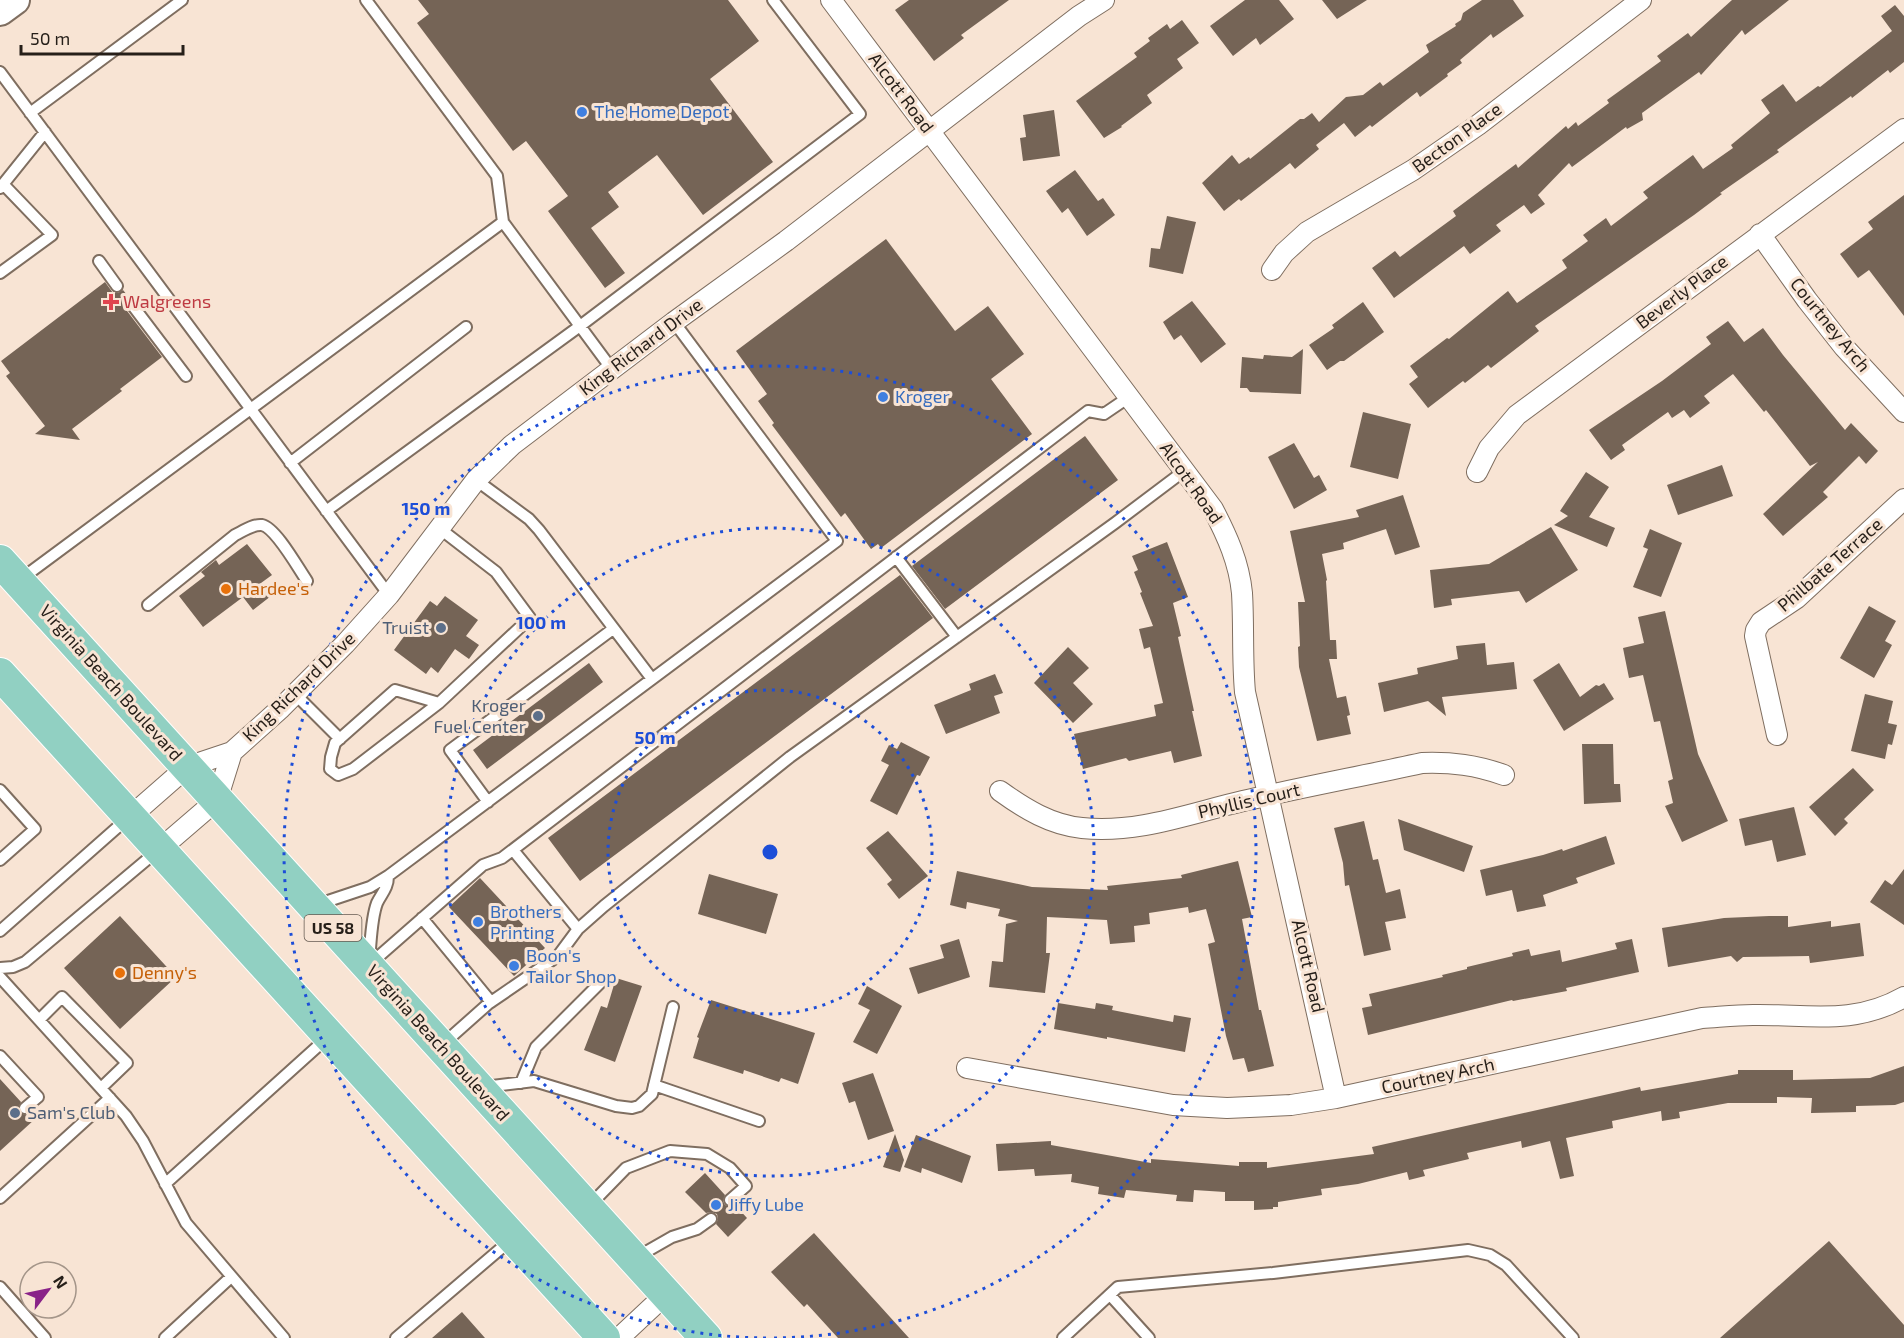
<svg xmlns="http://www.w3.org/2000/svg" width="1904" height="1338" viewBox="0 0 1904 1338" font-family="'Exo 2',sans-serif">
<rect width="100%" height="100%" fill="#f8e4d4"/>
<!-- building -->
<path fill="#756456" d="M 418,0 L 728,0 L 759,41 L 710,79 L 773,162 L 703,215 L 657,155 L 608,192 L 619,207 L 591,228 L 625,273 L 605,288 L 548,211 L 568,196 L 526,141 L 513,151 L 417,23 L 429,14 Z
M 909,0 L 1009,0 L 961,35 L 964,38 L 934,61 L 895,10 Z
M 1245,0 L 1279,0 L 1294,19 L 1260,45 L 1256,38 L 1233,56 L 1210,26 Z
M 1322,0 L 1367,0 L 1337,19 Z
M 1482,0 L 1513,0 L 1524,16 L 1493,38 L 1491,34 L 1460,60 L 1462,63 L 1447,74 L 1448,76 L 1420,97 L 1417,92 L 1372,127 L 1370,125 L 1355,137 L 1344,123 L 1316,145 L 1319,149 L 1295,169 L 1290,163 L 1241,201 L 1239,199 L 1224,211 L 1202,183 L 1232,155 L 1239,164 L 1249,157 L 1250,159 L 1300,119 L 1304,119 L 1312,113 L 1319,122 L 1346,97 L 1363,95 L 1380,82 L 1383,86 L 1429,52 L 1426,45 L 1456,26 L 1455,24 L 1461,20 L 1463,13 Z
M 1732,0 L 1789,0 L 1745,35 L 1742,30 L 1701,75 L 1699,72 L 1642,113 L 1643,120 L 1627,129 L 1626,127 L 1572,167 L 1569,163 L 1538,195 L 1545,204 L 1531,214 L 1524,205 L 1496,225 L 1501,231 L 1470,254 L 1464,246 L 1394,298 L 1372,268 L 1395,251 L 1400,257 L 1456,216 L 1453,211 L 1516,164 L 1518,168 L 1566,126 L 1568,129 L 1576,122 L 1578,126 L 1609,103 L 1607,100 L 1661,61 L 1657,56 L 1688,33 L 1691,37 Z
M 1895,5 L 1904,16 L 1904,62 L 1890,73 L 1888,70 L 1852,98 L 1851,96 L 1777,150 L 1779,152 L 1720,193 L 1722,194 L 1694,215 L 1535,326 L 1539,331 L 1491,368 L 1488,365 L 1465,383 L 1463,381 L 1428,408 L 1409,384 L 1418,377 L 1410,366 L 1447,338 L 1449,339 L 1508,291 L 1517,303 L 1567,268 L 1562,260 L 1588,241 L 1583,235 L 1606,218 L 1611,226 L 1648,198 L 1643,192 L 1693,155 L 1703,169 L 1733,148 L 1731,145 L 1770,113 L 1761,100 L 1783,84 L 1796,102 L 1818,86 L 1820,87 L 1892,31 L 1881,16 Z
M 1182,20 L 1199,43 L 1177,59 L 1183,68 L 1147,95 L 1152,103 L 1121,126 L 1122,127 L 1104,138 L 1076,101 L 1137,57 L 1134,53 L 1150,41 L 1148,38 L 1167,24 L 1170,29 Z
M 1054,110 L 1060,156 L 1023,161 L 1020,138 L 1026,137 L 1023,115 Z
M 1075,170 L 1098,201 L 1103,198 L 1115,215 L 1087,236 L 1068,208 L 1062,213 L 1046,191 Z
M 1904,195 L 1904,316 L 1869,270 L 1858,278 L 1840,254 L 1873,229 L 1868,222 Z
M 1167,216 L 1196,222 L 1183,274 L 1149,267 L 1151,248 L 1160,249 Z
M 886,239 L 955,331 L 988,306 L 1024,354 L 991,379 L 1032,434 L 881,548 L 878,544 L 871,549 L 845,513 L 841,517 L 772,425 L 774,423 L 758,401 L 767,394 L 736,351 Z
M 105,282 L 113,293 L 118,293 L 123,290 L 127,295 L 123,300 L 124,307 L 162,357 L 120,389 L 122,391 L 72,429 L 80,440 L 35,434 L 45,426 L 6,376 L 10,373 L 1,361 Z
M 1192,301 L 1226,344 L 1201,363 L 1181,335 L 1174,340 L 1163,322 Z
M 1363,302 L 1384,332 L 1344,361 L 1340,361 L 1327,370 L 1309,345 L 1334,328 L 1332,325 Z
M 1728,321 L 1744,342 L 1763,328 L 1783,355 L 1845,430 L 1851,423 L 1878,451 L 1866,464 L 1859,456 L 1823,492 L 1828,497 L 1783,536 L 1763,514 L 1818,462 L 1810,466 L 1766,410 L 1764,412 L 1733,374 L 1704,396 L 1710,403 L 1690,418 L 1684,410 L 1672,418 L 1668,412 L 1622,445 L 1625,450 L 1611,460 L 1589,430 L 1662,381 L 1711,344 L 1706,337 Z
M 1303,349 L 1301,394 L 1250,392 L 1247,388 L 1240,388 L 1242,357 L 1263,359 L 1264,355 L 1292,357 Z
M 1363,412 L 1411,424 L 1398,479 L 1350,467 Z
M 1085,436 L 1118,480 L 945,609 L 912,566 Z
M 1294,443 L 1314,478 L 1319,475 L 1327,490 L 1294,509 L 1268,457 Z
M 1722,465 L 1733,496 L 1678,515 L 1667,485 Z
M 1586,472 L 1609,487 L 1589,517 L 1615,528 L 1607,547 L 1554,525 L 1568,516 L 1560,511 Z
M 1403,495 L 1420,547 L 1395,555 L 1386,529 L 1343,543 L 1344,549 L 1322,554 L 1327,580 L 1326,581 L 1330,640 L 1336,640 L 1337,659 L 1329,659 L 1337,698 L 1346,696 L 1350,715 L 1347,716 L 1351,734 L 1317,741 L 1299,667 L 1298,647 L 1300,646 L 1298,602 L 1305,602 L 1290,531 L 1359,517 L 1356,510 Z
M 1551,527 L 1578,570 L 1526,603 L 1519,591 L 1451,599 L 1452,605 L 1434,608 L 1430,570 L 1489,564 Z
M 1650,529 L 1682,543 L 1661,597 L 1633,587 L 1648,549 L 1643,547 Z
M 1167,542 L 1188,597 L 1173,603 L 1181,636 L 1178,637 L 1194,711 L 1192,711 L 1202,756 L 1174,763 L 1171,751 L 1129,761 L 1126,758 L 1083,769 L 1074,734 L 1156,716 L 1154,705 L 1163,703 L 1150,647 L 1144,649 L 1139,629 L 1153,626 L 1140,593 L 1142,592 L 1134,572 L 1138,570 L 1132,556 Z
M 247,544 L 272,575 L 261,583 L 271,596 L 253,610 L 243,597 L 203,627 L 179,596 L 205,576 L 201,572 L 216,560 L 219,565 Z
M 900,575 L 933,618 L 580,881 L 548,838 Z
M 445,596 L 478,620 L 466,636 L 479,645 L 469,659 L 455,649 L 438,673 L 431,667 L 426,674 L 394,650 L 430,601 L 437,606 Z
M 1869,606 L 1896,621 L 1885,641 L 1892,645 L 1874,678 L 1840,658 Z
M 1665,611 L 1698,754 L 1728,821 L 1682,842 L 1665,806 L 1673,803 L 1668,781 L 1673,779 L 1660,721 L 1654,722 L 1643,675 L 1629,678 L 1623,648 L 1644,643 L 1638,617 Z
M 1485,643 L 1487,665 L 1514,662 L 1517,689 L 1442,697 L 1446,716 L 1428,701 L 1384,712 L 1378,683 L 1418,674 L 1417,668 L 1458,659 L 1456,646 Z
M 1068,647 L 1089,668 L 1073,683 L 1093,704 L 1073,723 L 1034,683 Z
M 589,663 L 603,682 L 487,769 L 473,750 Z
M 1559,663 L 1580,697 L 1596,685 L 1599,686 L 1604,683 L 1614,699 L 1564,731 L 1533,680 Z
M 995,674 L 1003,693 L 994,696 L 1000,713 L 946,734 L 934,705 L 971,690 L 969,684 Z
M 1865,694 L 1893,701 L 1888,723 L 1897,725 L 1892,745 L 1888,744 L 1885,759 L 1851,751 Z
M 901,742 L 930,757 L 920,776 L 917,775 L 897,815 L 870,801 L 889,765 L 881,761 L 889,745 L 897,749 Z
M 1582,744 L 1613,744 L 1614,784 L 1620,784 L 1621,802 L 1584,804 Z
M 1853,768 L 1874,790 L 1844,819 L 1848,823 L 1835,836 L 1809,807 Z
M 1794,807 L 1806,855 L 1777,862 L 1772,840 L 1745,846 L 1739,819 Z
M 1398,819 L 1473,846 L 1464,872 L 1404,850 Z
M 1364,821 L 1373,860 L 1378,859 L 1386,893 L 1400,889 L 1406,918 L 1385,922 L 1391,950 L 1364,956 L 1349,885 L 1345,886 L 1343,863 L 1334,828 Z
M 888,831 L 928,876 L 899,899 L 887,884 L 892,880 L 866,848 Z
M 1606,836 L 1615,864 L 1576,878 L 1578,883 L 1543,895 L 1546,906 L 1517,912 L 1512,890 L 1486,896 L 1480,870 L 1543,855 L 1562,849 L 1563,851 Z
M 1238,861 L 1252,917 L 1242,919 L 1259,1010 L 1261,1010 L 1274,1066 L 1248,1072 L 1244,1058 L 1233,1060 L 1226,1036 L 1208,944 L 1215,942 L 1206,909 L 1189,913 L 1188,907 L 1149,913 L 1150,924 L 1134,926 L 1135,942 L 1110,944 L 1107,920 L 1047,917 L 1046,953 L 1050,953 L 1045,993 L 989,987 L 992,961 L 1003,962 L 1006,924 L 1018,921 L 998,916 L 1000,909 L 967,902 L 966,909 L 950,905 L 957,871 L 1032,887 L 1108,890 L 1107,886 L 1182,878 L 1181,875 Z
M 1904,869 L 1904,925 L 1870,902 L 1885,880 L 1892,885 Z
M 709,874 L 778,894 L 766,934 L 698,914 Z
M 480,878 L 545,948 L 514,976 L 449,907 Z
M 120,916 L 176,977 L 120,1029 L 64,968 Z
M 1769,916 L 1788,916 L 1788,927 L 1831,921 L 1831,927 L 1860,923 L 1864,956 L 1810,963 L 1809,956 L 1743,957 L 1737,962 L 1731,956 L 1668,967 L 1662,928 L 1724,918 Z
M 959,939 L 970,977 L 918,994 L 909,968 L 944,958 L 940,945 Z
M 1632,939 L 1639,972 L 1566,988 L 1567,991 L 1513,1001 L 1512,1000 L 1368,1035 L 1362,1008 L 1372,1006 L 1369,994 L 1443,977 L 1442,975 L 1467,969 L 1467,967 L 1513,956 L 1512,953 L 1529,949 L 1531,956 L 1560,950 L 1562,962 L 1617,949 L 1615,943 Z
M 616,978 L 642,986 L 615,1062 L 584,1050 L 601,1006 L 607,1008 Z
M 867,986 L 902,1006 L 877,1054 L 853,1042 L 870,1010 L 858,1004 Z
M 711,1000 L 815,1033 L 798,1084 L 781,1078 L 779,1082 L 744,1070 L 743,1074 L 693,1058 L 699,1038 L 697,1037 Z
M 1058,1003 L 1095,1009 L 1096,1003 L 1113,1006 L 1112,1010 L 1173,1022 L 1174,1015 L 1191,1018 L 1185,1052 L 1107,1037 L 1107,1039 L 1054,1029 Z
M 1904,1066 L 1904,1102 L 1895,1105 L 1856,1106 L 1856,1112 L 1811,1113 L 1812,1098 L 1777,1097 L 1777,1103 L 1728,1103 L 1679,1112 L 1680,1118 L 1662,1121 L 1661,1111 L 1612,1121 L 1613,1128 L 1566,1138 L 1574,1176 L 1560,1179 L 1550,1141 L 1522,1148 L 1521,1141 L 1467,1153 L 1469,1159 L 1423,1170 L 1425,1176 L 1409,1180 L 1407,1172 L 1358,1184 L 1321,1189 L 1322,1195 L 1278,1202 L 1278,1207 L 1273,1207 L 1273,1209 L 1254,1210 L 1254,1201 L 1225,1201 L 1225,1192 L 1194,1190 L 1193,1202 L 1176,1201 L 1177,1195 L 1126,1190 L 1124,1198 L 1098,1194 L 1099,1187 L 1071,1182 L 1072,1174 L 1035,1176 L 1034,1169 L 998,1171 L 996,1144 L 1051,1141 L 1051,1145 L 1151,1163 L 1151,1159 L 1239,1166 L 1239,1162 L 1267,1162 L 1267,1168 L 1374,1154 L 1372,1147 L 1640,1087 L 1641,1091 L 1738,1074 L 1738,1070 L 1793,1070 L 1793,1080 L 1870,1078 Z
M 873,1073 L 894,1131 L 868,1140 L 855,1101 L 849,1103 L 842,1083 Z
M 0,1079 L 21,1102 L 18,1109 L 20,1113 L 26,1115 L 31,1113 L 35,1119 L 0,1151 Z
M 895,1134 L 904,1160 L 900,1172 L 883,1167 Z
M 916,1135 L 971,1156 L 962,1183 L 922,1168 L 921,1173 L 904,1167 Z
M 705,1173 L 725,1195 L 723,1201 L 725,1205 L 731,1207 L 735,1205 L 747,1218 L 728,1237 L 716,1224 L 718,1219 L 717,1214 L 711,1212 L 706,1213 L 685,1192 Z
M 814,1233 L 909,1338 L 838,1338 L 807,1304 L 804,1307 L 771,1272 Z
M 1829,1241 L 1904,1325 L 1904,1338 L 1720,1338 Z
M 462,1312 L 485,1338 L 432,1338 Z"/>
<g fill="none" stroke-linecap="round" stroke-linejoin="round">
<!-- lane casing -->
<g stroke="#7f6e60" stroke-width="14">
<path id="lane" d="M 366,0 L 497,176 L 503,222 L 611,368
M 0,72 L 389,595
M 30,113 L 182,0
M 0,188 L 45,132
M 99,261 L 117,286
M 0,273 L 52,235 L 4,185
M 130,302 L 186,376
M 290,463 L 466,327
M 476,480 L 529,519 L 539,530 L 652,679
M 326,511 L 580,326 L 860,114 L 773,0
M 896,557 L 957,637
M 21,579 L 503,222
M 148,605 L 235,535 C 243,531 253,524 262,525 C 276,528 298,568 307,581
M 295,694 L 340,739
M 439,703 L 395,690 L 335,743 L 331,757 L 330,769 L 338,775 L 353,769 L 439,703 L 530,618 L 496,572 L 439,528
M 0,790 L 35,829 L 0,860
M 488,802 L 450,750 L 613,629
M 513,850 L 578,929
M 388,876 L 837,541 L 674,322
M 316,905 L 370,887 L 388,876 C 388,888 382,893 377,903 C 371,919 371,942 369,960
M 422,918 L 491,1002
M 0,931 L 128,818
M 370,964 L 483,865 L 502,858 L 1088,411 L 1104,414 L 1129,397
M 0,968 L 13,967 L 25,962 L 156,852
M 0,977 L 126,1116 L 143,1141 L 186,1223 L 284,1338
M 39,1020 L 62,997 L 127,1063 L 101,1088
M 443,1044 L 488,1004 L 558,956 L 578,929 L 604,906 L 790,757 L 1115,523 L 1184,471
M 0,1056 L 38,1097 L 25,1108
M 521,1083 L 536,1047 L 602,981
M 654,1085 L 759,1121
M 484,1087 L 534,1081 L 616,1106 L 632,1108 L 639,1106 L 652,1094 L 673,1007
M 165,1184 L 327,1038
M 0,1198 L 110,1098
M 590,1205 L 626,1168 L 670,1151 L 707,1154 L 730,1168 L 746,1186 L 730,1200
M 637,1257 L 672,1237 L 697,1229 L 711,1219
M 0,1287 L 45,1338
M 1110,1295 L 1149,1338
M 165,1338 L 231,1277
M 396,1338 L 512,1239
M 1063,1338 L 1118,1287 L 1273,1273 L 1468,1250 L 1490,1255 L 1506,1265 L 1573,1338"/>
</g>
<!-- street casing -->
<g stroke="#7f6e60" stroke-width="22">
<path id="street" d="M 831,0 L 1213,509 C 1227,536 1239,562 1242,593 C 1244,626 1242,659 1245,692 L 1336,1098
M 1760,234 L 1807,300 L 1844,347 L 1904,412
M 1272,270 L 1284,253 L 1307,232 L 1413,170 L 1478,125 L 1641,0
M 1477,472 L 1489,448 L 1517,415 L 1904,129
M 1777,735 L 1755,636 L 1756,630 L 1761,622 L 1797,598 L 1904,499
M 1000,791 C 1025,809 1051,825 1082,828 C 1137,834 1191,813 1243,801 C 1303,787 1363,776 1422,763 C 1452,762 1476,765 1504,775
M 131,816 L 187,767 L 232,752 L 281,708 L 345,644 L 389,595 L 476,480 L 512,445 L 674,322 L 786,241 L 1079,16 L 1104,0
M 160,849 L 217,800 L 232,752
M 967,1068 L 1173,1105 L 1227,1108 L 1291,1105 L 1336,1098 L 1702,1018 C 1719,1017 1736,1015 1753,1015 C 1808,1014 1853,1026 1904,997
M 619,1338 L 666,1294"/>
</g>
<!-- secondary casing -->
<g stroke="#7f6e60" stroke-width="32">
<path id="secondary" d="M 0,11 L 15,0"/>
</g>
<!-- primary casing -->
<g stroke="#fff" stroke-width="34">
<path id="primary" d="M 0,561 L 706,1338
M 0,674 L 604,1338"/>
</g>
<!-- lane -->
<use href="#lane" stroke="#fff" stroke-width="10"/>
<!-- street -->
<use href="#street" stroke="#fff" stroke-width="20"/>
<!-- secondary -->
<use href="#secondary" stroke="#fff" stroke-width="28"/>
<!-- primary -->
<use href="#primary" stroke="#91d0c2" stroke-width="32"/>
</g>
<!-- distance rings -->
<g fill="none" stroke="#1d4ed8" stroke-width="3" stroke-dasharray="3 6">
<circle cx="770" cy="852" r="162"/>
<circle cx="770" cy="852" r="324"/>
<path d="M766 1338A486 486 0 1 1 774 1338"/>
</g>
<!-- markers -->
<g fill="#3f7fe0" stroke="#f8e4d4" stroke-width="2">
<circle cx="582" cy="112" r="6"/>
<circle cx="883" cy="397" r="6"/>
<circle cx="478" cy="922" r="6"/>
<circle cx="514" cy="966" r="6"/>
<circle cx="716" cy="1205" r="6"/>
</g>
<path fill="#e0444e" stroke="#f8e4d4" stroke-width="2" d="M108 293h6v6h6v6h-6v6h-6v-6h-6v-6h6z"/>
<g fill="#e8710a" stroke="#f8e4d4" stroke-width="2">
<circle cx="226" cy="589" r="6"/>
<circle cx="120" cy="973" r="6"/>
</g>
<g fill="#5c6f8a" stroke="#f8e4d4" stroke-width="2">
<circle cx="441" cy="628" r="6"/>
<circle cx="538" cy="716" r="6"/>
<circle cx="15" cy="1113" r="6"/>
</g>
<g text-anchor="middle" stroke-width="6" stroke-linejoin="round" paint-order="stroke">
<!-- shield labels -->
<rect fill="#f8e4d4" stroke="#655a51" stroke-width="1.5" x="304.5" y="915" width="57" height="26" rx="4.5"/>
<g font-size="16" font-weight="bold" fill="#261f19">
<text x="333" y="934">US 58</text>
</g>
<!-- street labels -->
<g font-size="18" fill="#261f19" stroke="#f8e4d4">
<text transform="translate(901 93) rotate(53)" y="6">Alcott Road</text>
<text transform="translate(1457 138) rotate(-36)" y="6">Becton Place</text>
<text transform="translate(1682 292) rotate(-37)" y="6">Beverly Place</text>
<text transform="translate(1830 325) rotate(51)" y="6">Courtney Arch</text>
<text transform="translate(641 347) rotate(-37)" y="6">King Richard Drive</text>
<text transform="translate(1191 483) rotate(55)" y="6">Alcott Road</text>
<text transform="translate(1830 565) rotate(-41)" y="6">Philbate Terrace</text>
<text transform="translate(111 683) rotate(48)" y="6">Virginia Beach Boulevard</text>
<text transform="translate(299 687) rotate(-44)" y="6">King Richard Drive</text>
<text transform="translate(1249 801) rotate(-13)" y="6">Phyllis Court</text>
<text transform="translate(1308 966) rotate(77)" y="6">Alcott Road</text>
<text transform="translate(438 1043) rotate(48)" y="6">Virginia Beach Boulevard</text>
<text transform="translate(1438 1076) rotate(-12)" y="6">Courtney Arch</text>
</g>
<!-- shop labels -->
<g font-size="18" fill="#366cbe" stroke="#f8e4d4" text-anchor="start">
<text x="594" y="118">The Home Depot</text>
<text x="895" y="403">Kroger</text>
<text x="490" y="918">Brothers<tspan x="490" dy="21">Printing</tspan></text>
<text x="526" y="962">Boon's<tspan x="526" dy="21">Tailor Shop</tspan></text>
<text x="728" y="1211">Jiffy Lube</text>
</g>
<!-- health labels -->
<g font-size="18" fill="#be3a42" stroke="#f8e4d4" text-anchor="start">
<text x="123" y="308">Walgreens</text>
</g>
<!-- food labels -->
<g font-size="18" fill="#c56008" stroke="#f8e4d4" text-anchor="start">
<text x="238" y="595">Hardee's</text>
<text x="132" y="979">Denny's</text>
</g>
<!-- service labels -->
<g font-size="18" fill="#4e5e75" stroke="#f8e4d4" text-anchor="end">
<text x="429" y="634">Truist</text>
<text x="526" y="712">Kroger<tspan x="526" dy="21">Fuel Center</tspan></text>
<text x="27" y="1119" text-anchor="start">Sam's Club</text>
</g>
</g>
<circle cx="770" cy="852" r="9" fill="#1d4ed8" stroke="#f8e4d4" stroke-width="3"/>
<g font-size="18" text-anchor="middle" font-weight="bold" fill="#1d4ed8" stroke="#f8e4d4" stroke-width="6" stroke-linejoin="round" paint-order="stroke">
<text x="426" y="515">150 m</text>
<text x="541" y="629">100 m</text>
<text x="655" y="744">50 m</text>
</g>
<!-- north arrow -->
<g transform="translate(48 1290) rotate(58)"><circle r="28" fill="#f8e4d4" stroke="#a49589" stroke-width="1.5"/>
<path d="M0-4.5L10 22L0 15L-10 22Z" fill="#892288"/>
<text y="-9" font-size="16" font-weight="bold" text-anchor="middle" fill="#261f19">N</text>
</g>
<!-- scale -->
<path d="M21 45v9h162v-9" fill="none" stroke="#261f19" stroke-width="3"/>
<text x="30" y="45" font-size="18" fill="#261f19" stroke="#f8e4d4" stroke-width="4.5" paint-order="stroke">50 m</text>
</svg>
